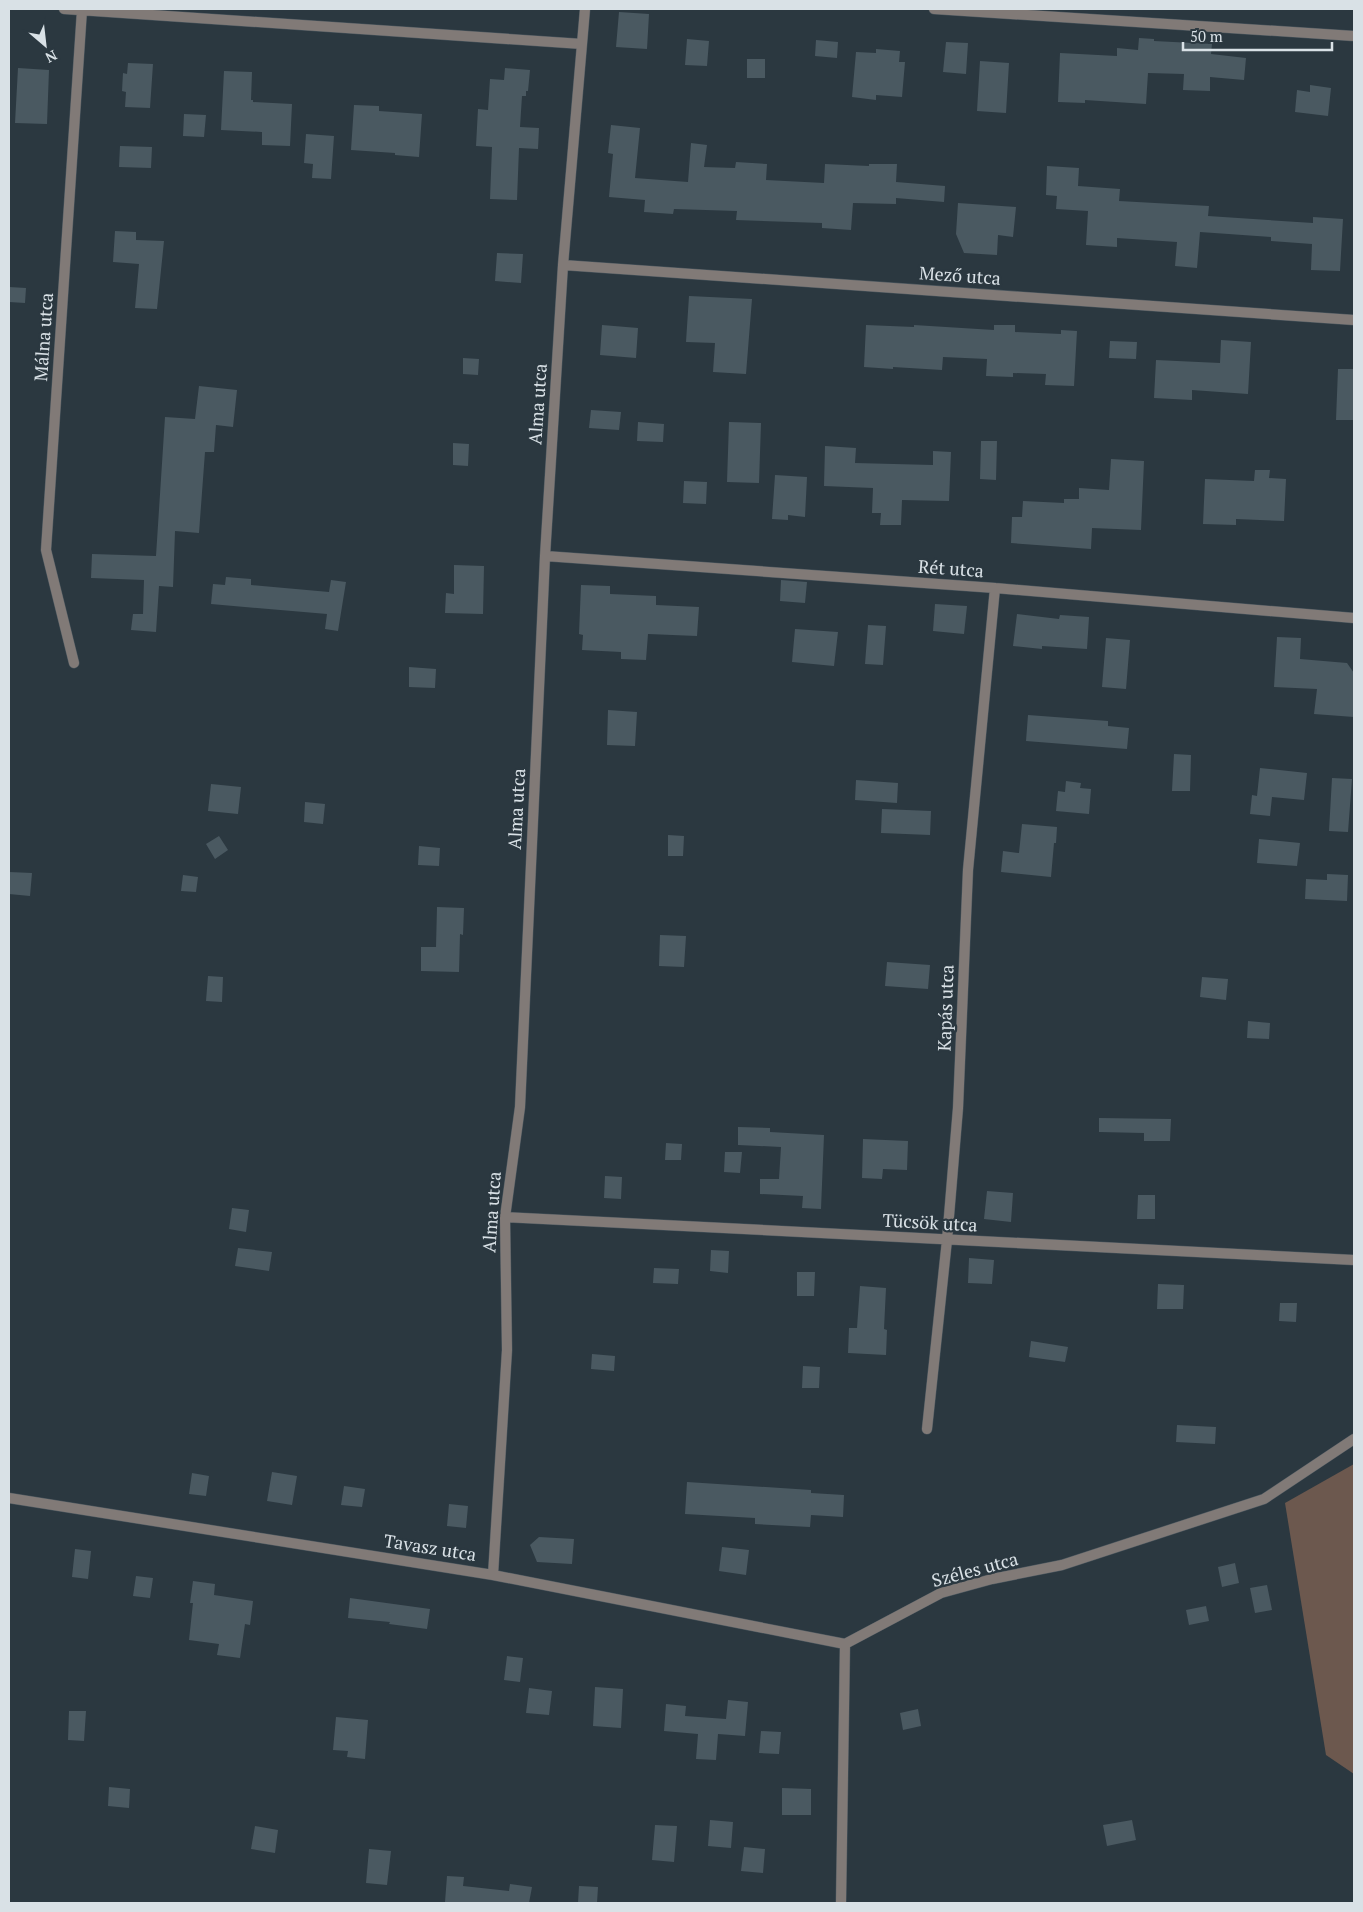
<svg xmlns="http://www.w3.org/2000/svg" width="1363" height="1912" viewBox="0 0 1363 1912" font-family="'PT Serif',serif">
<rect width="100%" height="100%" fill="#2b3840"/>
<!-- green -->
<path fill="#6c584e" d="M 1354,1464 L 1354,1774 L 1326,1755 L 1285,1503 Z"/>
<!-- building -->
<path fill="#4a5961" d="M 619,12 L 649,14 L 647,49 L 616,47 Z
M 1139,38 L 1154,39 L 1154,41 L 1212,44 L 1211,54 L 1246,58 L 1244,80 L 1210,77 L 1210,91 L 1183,90 L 1184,74 L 1148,73 L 1146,104 L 1085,100 L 1085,103 L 1058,102 L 1060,53 L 1117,56 L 1117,48 L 1138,50 Z
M 687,39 L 709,41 L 707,66 L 685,65 Z
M 816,40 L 838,42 L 837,58 L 815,56 Z
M 946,42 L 968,43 L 966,74 L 943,72 Z
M 876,49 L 900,51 L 899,62 L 905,62 L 902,97 L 876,95 L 876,100 L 852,97 L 856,52 L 876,53 Z
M 747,59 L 765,59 L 765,78 L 747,78 Z
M 980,61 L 1009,63 L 1006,113 L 977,111 Z
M 128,63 L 153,64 L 150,108 L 125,107 L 126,92 L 122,91 L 123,73 L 127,74 Z
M 18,68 L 49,70 L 47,124 L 15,123 Z
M 505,68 L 530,70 L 528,91 L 526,91 L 526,96 L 522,96 L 520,127 L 539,128 L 538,149 L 519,148 L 517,200 L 490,199 L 492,147 L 476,146 L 478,109 L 488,110 L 490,79 L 504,80 Z
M 224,71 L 252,72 L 251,100 L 253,100 L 253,102 L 292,104 L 290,146 L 262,145 L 262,132 L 221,130 Z
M 1310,85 L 1331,88 L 1328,116 L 1295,112 L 1297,90 L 1310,92 Z
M 354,105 L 379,106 L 379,111 L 422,114 L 419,157 L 395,155 L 395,153 L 351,150 Z
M 184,114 L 206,115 L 204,137 L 183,136 Z
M 611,125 L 640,128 L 635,178 L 688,182 L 691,143 L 707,145 L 704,167 L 735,168 L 736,162 L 767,164 L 766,180 L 824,183 L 825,164 L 869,166 L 869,164 L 897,164 L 896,182 L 945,186 L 944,202 L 896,198 L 896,204 L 853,203 L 851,230 L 822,228 L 822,223 L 736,220 L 737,211 L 674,209 L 673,214 L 644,212 L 645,200 L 609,197 L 613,154 L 608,153 Z
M 306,134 L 334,136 L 331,179 L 312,178 L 313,164 L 304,163 Z
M 120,146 L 152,147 L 151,168 L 119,167 Z
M 1047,166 L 1079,168 L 1078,186 L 1120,189 L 1119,201 L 1209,206 L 1208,216 L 1313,223 L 1313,217 L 1343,219 L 1340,271 L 1311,270 L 1312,244 L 1271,241 L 1271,237 L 1200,232 L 1197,268 L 1175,266 L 1177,242 L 1117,238 L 1117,247 L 1086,245 L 1088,211 L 1056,209 L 1057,196 L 1046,195 Z
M 958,203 L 1016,207 L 1013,237 L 998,235 L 997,255 L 964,253 L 956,234 Z
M 115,231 L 136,232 L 136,240 L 164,241 L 157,309 L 135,308 L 139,264 L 113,262 Z
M 497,253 L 523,254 L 521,283 L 495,281 Z
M 9,287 L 26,288 L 25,303 L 9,302 Z
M 689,296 L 752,299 L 746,374 L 713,372 L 715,343 L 686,342 Z
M 602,325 L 638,328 L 636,358 L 600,355 Z
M 866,325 L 914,327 L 914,325 L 994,330 L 994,325 L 1015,325 L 1015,332 L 1061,334 L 1061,330 L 1077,331 L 1074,386 L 1045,385 L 1046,374 L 1013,373 L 1013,377 L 986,376 L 987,359 L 943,357 L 942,370 L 893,367 L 893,369 L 864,367 Z
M 1221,340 L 1251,342 L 1248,394 L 1192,390 L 1192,400 L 1154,398 L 1156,360 L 1220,363 Z
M 1110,341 L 1137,342 L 1136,359 L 1109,358 Z
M 463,358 L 479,359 L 478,375 L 463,374 Z
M 1338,369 L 1354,369 L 1354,420 L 1336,420 Z
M 199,386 L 237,390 L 233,427 L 216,425 L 214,452 L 205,452 L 199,533 L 175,531 L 173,587 L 159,586 L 156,632 L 131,630 L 133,614 L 143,614 L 144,580 L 91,578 L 92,554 L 156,556 L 165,417 L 195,419 Z
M 591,410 L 621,412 L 619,430 L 589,428 Z
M 638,422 L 664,424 L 663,442 L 637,441 Z
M 729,422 L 761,423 L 759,483 L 727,482 Z
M 981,441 L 997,441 L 996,480 L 980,479 Z
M 453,443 L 469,444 L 468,466 L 453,465 Z
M 825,446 L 856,448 L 855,463 L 933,465 L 933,451 L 951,452 L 949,501 L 902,500 L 901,525 L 880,525 L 881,513 L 872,513 L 873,488 L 824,486 Z
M 1111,459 L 1144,461 L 1141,530 L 1092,528 L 1091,549 L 1011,543 L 1012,517 L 1022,517 L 1023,501 L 1064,503 L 1064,499 L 1079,499 L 1079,488 L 1109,490 Z
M 1255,470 L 1270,470 L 1269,478 L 1286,479 L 1284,521 L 1236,519 L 1236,525 L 1203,524 L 1205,479 L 1254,481 Z
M 775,475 L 807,477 L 805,517 L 788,515 L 788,520 L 772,519 Z
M 684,481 L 707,482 L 706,504 L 683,503 Z
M 454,565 L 484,566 L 483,614 L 445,613 L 446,593 L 454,594 Z
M 226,577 L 251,579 L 251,585 L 329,592 L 331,580 L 346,582 L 338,631 L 325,629 L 327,614 L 211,604 L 213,584 L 225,585 Z
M 781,580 L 807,582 L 805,603 L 780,601 Z
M 581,585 L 610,586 L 610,594 L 656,596 L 656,605 L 699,607 L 697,636 L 648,634 L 646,660 L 621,659 L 621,652 L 582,650 L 583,635 L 579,634 Z
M 935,604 L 967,606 L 964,634 L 933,631 Z
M 1017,614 L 1059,619 L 1060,615 L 1089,617 L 1087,649 L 1042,646 L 1042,649 L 1013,646 Z
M 868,625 L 886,626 L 883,665 L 865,664 Z
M 795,629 L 838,632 L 834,666 L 792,662 Z
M 1277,637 L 1301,638 L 1300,659 L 1347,663 L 1354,673 L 1354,717 L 1314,714 L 1317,689 L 1274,687 Z
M 1106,638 L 1130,640 L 1126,689 L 1102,687 Z
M 409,667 L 436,669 L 435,688 L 409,687 Z
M 608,710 L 637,712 L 635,746 L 607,745 Z
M 1028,715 L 1108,721 L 1108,726 L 1129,728 L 1127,749 L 1026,741 Z
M 1174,754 L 1191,755 L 1190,791 L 1172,791 Z
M 1260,768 L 1307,773 L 1304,800 L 1272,797 L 1270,816 L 1250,814 L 1252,795 L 1257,796 Z
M 1332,778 L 1352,779 L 1348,832 L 1329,831 Z
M 856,780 L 898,783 L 897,803 L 855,800 Z
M 1066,781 L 1081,783 L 1080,788 L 1091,789 L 1089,814 L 1056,811 L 1058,791 L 1065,792 Z
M 211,784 L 241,787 L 238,814 L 208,811 Z
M 305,802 L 325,804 L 323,824 L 304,822 Z
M 882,809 L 931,811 L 930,835 L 881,833 Z
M 1022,824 L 1057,827 L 1056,843 L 1054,843 L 1051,877 L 1001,872 L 1003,851 L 1019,853 Z
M 668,835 L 684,836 L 683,856 L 668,856 Z
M 219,836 L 228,850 L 215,859 L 206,844 Z
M 1259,839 L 1300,843 L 1297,866 L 1257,863 Z
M 419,846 L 440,848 L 439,866 L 418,865 Z
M 9,872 L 32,873 L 30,896 L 9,894 Z
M 1327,874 L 1348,875 L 1347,901 L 1305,899 L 1306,879 L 1327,880 Z
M 183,875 L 198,877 L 196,892 L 181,891 Z
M 437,907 L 464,908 L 463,935 L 460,934 L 459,972 L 421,971 L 421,947 L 436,947 Z
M 660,935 L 686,936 L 684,967 L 659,966 Z
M 887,962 L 930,965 L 928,989 L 885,986 Z
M 208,976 L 223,977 L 222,1002 L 206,1001 Z
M 1202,977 L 1228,979 L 1226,1000 L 1200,997 Z
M 1248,1021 L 1270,1023 L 1269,1039 L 1247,1038 Z
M 1099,1118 L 1171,1119 L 1170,1141 L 1144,1141 L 1144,1133 L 1099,1132 Z
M 738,1127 L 770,1128 L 770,1132 L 824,1135 L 821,1209 L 802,1208 L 803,1196 L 760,1194 L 760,1179 L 779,1179 L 781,1147 L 738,1145 Z
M 863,1139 L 908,1141 L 907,1170 L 883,1169 L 882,1179 L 862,1178 Z
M 666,1143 L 682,1144 L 681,1160 L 665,1160 Z
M 725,1152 L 742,1152 L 740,1173 L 724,1172 Z
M 605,1176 L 622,1177 L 621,1199 L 604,1198 Z
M 987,1191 L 1013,1193 L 1011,1222 L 984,1219 Z
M 1138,1195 L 1155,1195 L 1155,1219 L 1137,1219 Z
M 232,1208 L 249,1210 L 246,1232 L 229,1229 Z
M 238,1248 L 272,1252 L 269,1271 L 235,1266 Z
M 711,1250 L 729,1251 L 728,1273 L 710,1271 Z
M 969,1258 L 994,1260 L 992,1284 L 968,1283 Z
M 654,1268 L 679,1269 L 678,1284 L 653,1283 Z
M 797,1272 L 815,1272 L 814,1296 L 797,1296 Z
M 1158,1284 L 1184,1285 L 1183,1309 L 1157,1309 Z
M 860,1286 L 886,1288 L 884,1329 L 887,1330 L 886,1355 L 848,1353 L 849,1328 L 857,1328 Z
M 1280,1303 L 1297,1303 L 1296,1322 L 1279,1321 Z
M 1031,1341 L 1068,1347 L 1065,1362 L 1029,1357 Z
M 592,1354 L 615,1356 L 614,1371 L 591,1369 Z
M 803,1366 L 820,1367 L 819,1388 L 802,1388 Z
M 1177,1425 L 1216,1427 L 1215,1444 L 1176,1442 Z
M 272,1472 L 297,1476 L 292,1505 L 267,1501 Z
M 192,1473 L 209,1476 L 206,1496 L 189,1494 Z
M 687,1482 L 811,1490 L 811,1493 L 844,1495 L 843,1517 L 811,1515 L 810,1527 L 755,1524 L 755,1518 L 685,1514 Z
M 344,1486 L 365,1489 L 362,1507 L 341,1505 Z
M 449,1504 L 468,1506 L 466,1528 L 447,1526 Z
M 539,1537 L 574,1539 L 572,1564 L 537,1562 L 530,1545 Z
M 722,1547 L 749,1550 L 746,1575 L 719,1571 Z
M 75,1549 L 91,1551 L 88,1579 L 72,1577 Z
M 1235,1563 L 1239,1583 L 1222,1587 L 1218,1567 Z
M 136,1576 L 153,1578 L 150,1598 L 133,1596 Z
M 193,1581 L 215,1584 L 214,1595 L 253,1601 L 250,1625 L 245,1624 L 240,1658 L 217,1655 L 219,1644 L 189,1640 L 193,1603 L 190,1603 Z
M 1267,1585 L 1272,1610 L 1255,1613 L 1250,1588 Z
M 350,1598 L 430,1609 L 427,1629 L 389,1624 L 390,1622 L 348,1618 Z
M 1206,1606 L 1209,1621 L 1189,1625 L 1186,1610 Z
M 507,1656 L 523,1658 L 520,1682 L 504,1680 Z
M 595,1687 L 623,1689 L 621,1728 L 593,1726 Z
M 529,1688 L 552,1691 L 549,1715 L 526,1713 Z
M 728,1700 L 748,1702 L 745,1736 L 718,1734 L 716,1760 L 696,1759 L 698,1734 L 664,1731 L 666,1704 L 686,1706 L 685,1716 L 726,1719 Z
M 918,1709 L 921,1726 L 903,1730 L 900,1713 Z
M 69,1711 L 86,1711 L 84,1741 L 68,1740 Z
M 336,1717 L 368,1720 L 365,1759 L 347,1757 L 348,1751 L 333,1750 Z
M 761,1731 L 781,1732 L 779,1754 L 759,1753 Z
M 109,1787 L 130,1789 L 129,1808 L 108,1806 Z
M 782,1788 L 811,1789 L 811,1815 L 782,1815 Z
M 710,1820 L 733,1822 L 731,1848 L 708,1846 Z
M 1132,1820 L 1136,1840 L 1107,1846 L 1103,1825 Z
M 655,1825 L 677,1826 L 674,1862 L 652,1860 Z
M 255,1826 L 278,1830 L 275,1853 L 251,1849 Z
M 744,1847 L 765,1849 L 763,1873 L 741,1871 Z
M 369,1849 L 391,1851 L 387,1885 L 366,1883 Z
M 447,1876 L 464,1877 L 463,1886 L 509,1891 L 510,1884 L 532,1887 L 529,1903 L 445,1902 Z
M 579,1886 L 598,1887 L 597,1903 L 578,1903 Z"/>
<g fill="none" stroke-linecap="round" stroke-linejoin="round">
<!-- street casing -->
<g stroke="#4a565e" stroke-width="11">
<path id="street" d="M 64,9 L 582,44
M 934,9 L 1354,36
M 563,265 L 1354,320
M 545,556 L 995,588 L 1354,618
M 74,663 L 46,550 L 82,10
M 505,1217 L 1354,1260
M 927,1429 L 947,1240 L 958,1108 L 968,870 L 995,588
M 9,1498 L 493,1575 L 845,1644
M 493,1575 L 507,1350 L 505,1217 L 520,1107 L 545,556 L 563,265 L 585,9
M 845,1644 L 941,1593 L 992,1579 L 1062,1565 L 1264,1499 L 1354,1439
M 841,1903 L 845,1644"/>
</g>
<!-- street -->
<use href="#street" stroke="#817a77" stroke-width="10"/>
</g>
<g text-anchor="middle" stroke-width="4.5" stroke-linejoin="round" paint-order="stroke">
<!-- street labels -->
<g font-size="18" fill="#d9e1e6" stroke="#2b3840">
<text transform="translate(960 276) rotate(4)" y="6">Mező utca</text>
<text transform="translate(44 337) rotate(-86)" y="6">Málna utca</text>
<text transform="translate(538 404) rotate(-86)" y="6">Alma utca</text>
<text transform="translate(951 569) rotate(4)" y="6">Rét utca</text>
<text transform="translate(517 809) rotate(-87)" y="6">Alma utca</text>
<text transform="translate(946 1008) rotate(-88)" y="6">Kapás utca</text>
<text transform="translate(492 1212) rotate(-86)" y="6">Alma utca</text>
<text transform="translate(930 1223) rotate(3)" y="6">Tücsök utca</text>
<text transform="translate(430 1548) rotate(9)" y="6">Tavasz utca</text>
<text transform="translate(975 1570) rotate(-15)" y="6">Széles utca</text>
</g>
</g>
<!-- border -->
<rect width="1363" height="1912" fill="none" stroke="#d9e1e6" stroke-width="20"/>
<!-- north arrow -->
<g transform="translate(45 45) rotate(152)" stroke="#2b3840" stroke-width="4" paint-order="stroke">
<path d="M0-4L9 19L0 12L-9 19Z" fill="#d9e1e6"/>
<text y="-8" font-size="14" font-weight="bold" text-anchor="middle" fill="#d9e1e6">N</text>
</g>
<!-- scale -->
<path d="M1183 42v8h149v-8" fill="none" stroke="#d9e1e6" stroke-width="2.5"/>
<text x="1190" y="42" font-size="15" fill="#d9e1e6" stroke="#2b3840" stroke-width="4" paint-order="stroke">50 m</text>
</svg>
